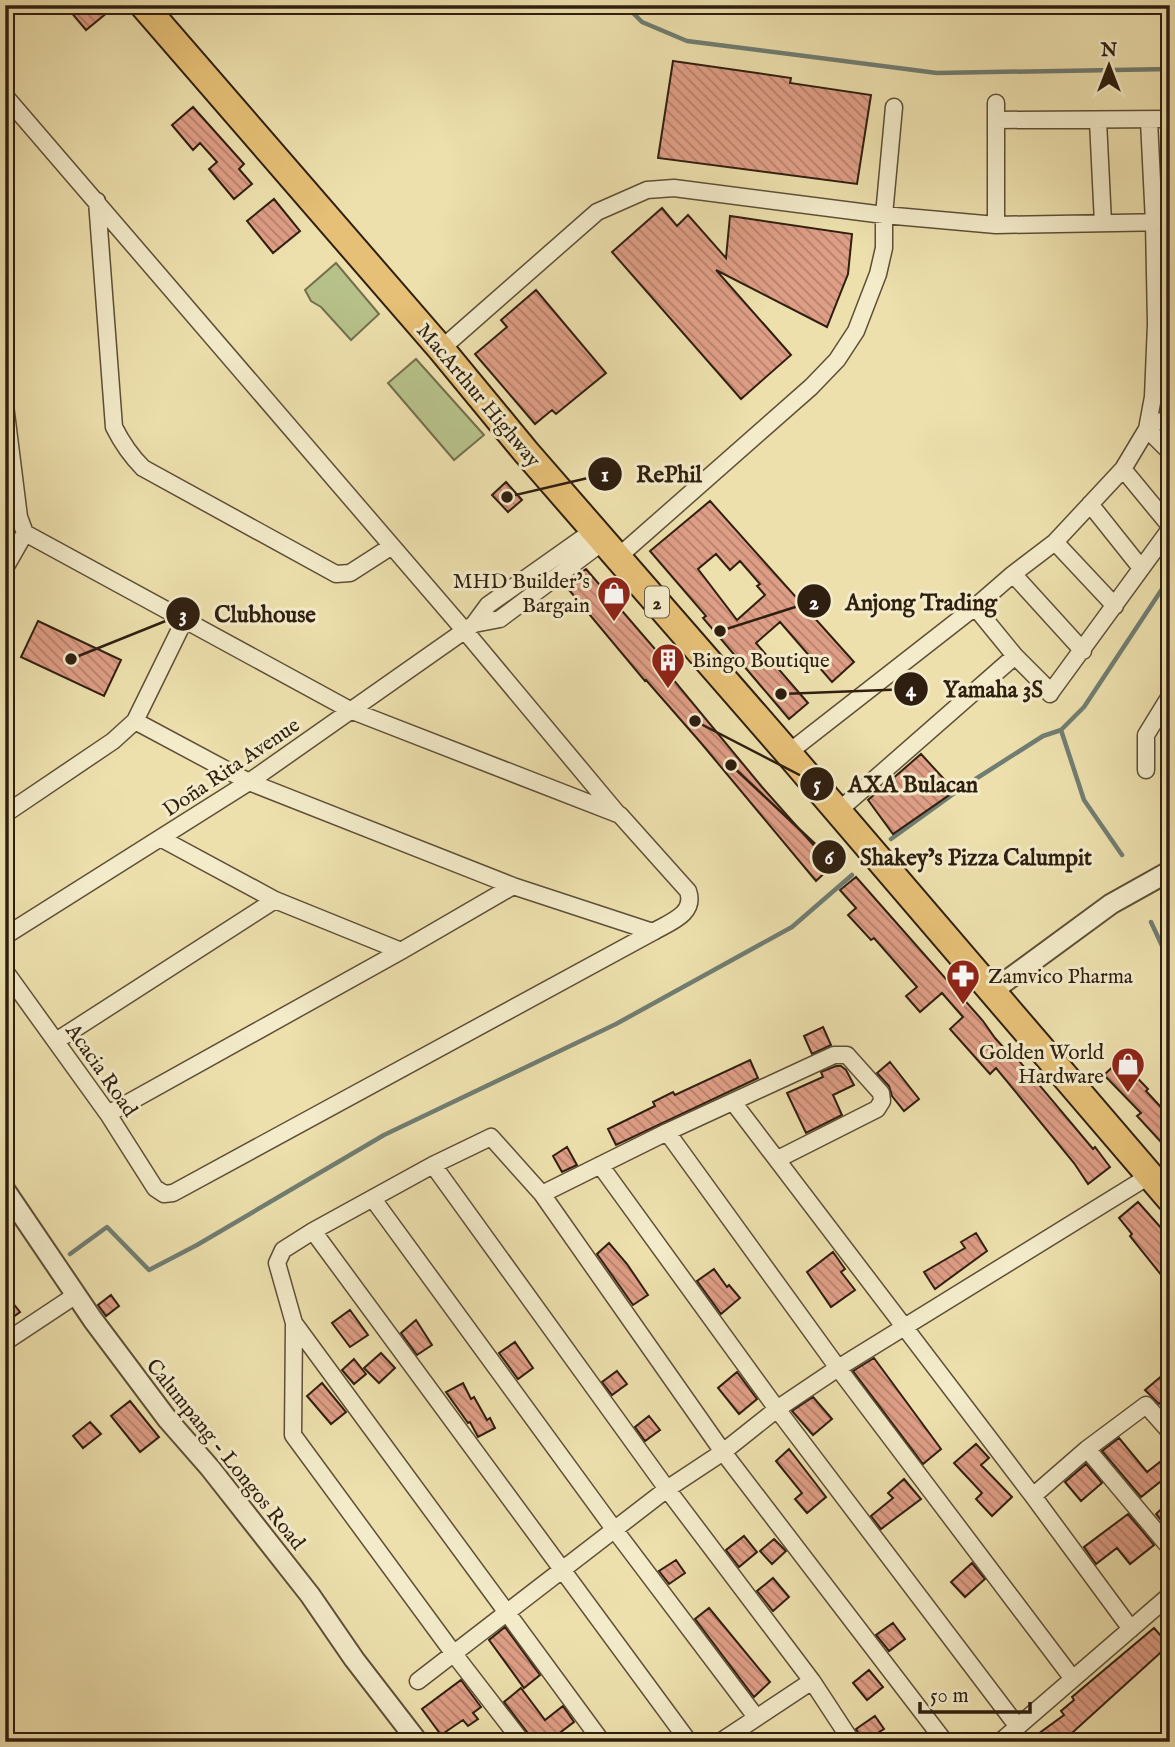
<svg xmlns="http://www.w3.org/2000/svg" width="1175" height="1747" viewBox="0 0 1175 1747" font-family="'IM FELL English',serif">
<defs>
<pattern id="building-back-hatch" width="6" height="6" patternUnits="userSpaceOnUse" patternTransform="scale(1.75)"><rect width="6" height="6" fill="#df9e86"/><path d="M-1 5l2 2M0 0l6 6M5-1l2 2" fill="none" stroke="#b5806c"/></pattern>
</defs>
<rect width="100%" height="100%" fill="#ede0ad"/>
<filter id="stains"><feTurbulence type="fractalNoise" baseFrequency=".00286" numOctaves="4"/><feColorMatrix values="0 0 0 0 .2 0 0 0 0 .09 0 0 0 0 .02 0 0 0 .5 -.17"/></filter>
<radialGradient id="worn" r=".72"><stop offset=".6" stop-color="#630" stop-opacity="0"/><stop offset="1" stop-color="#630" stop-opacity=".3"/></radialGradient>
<!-- grass -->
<path fill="#b7c28a" stroke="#73704d" stroke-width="2" d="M 336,263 L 379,314 L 351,340 L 321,307 L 311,301 L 305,290 Z
M 416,359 L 484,435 L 454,460 L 388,383 Z"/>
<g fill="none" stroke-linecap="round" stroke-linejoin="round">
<!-- stream -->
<path stroke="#707d72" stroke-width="4.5" d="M 625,5 L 642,22 L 687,41 L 937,73 L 1170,69
M 1061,730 L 1084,800 L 1122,855
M 891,839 L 963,787 L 1043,736 L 1061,730 L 1084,707 L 1170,577
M 1151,922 L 1170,963
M 70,1254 L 107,1227 L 149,1270 L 197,1245 L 384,1135 L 616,1024 L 792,927 L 852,875"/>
</g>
<!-- building -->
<path fill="url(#building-back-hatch)" stroke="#2f1f10" stroke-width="2" fill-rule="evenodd" d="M 65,5 L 103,5 L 108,12 L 86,30 Z
M 673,61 L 791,78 L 790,83 L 871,95 L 857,184 L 658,158 Z
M 193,107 L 244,164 L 239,169 L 252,184 L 234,199 L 209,169 L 217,162 L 200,143 L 193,150 L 172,125 Z
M 274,199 L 300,231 L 273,253 L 247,221 Z
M 662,208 L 677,226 L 688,215 L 726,258 L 730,216 L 852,234 L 848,274 L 827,327 L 716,270 L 791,355 L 741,399 L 612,252 Z
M 536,290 L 606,373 L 556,414 L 552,410 L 535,424 L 475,354 L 507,327 L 501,320 Z
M 506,482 L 522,500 L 508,512 L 492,495 Z
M 710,501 L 854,662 L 832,682 L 780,622 L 756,643 L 808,703 L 789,719 L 703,618 L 706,616 L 650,551 ZM 716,554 L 730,570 L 740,561 L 760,584 L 757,586 L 765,595 L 737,620 L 698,569 Z
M 586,569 L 667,663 L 662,666 L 762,787 L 832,866 L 816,881 L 701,743 L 646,680 L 645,681 L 564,584 Z
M 38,621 L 121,660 L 104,696 L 21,657 Z
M 921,754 L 955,791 L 893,834 L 868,800 Z
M 856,877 L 983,1021 L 995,1038 L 1013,1058 L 1015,1056 L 1093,1149 L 1095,1147 L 1110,1167 L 1088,1184 L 1074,1163 L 996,1068 L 990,1074 L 950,1029 L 963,1017 L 942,993 L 920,1012 L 906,996 L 917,987 L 874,938 L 871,940 L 848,915 L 856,908 L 840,890 Z
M 823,1027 L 831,1045 L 812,1054 L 804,1036 Z
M 750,1060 L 758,1078 L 616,1145 L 608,1129 L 655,1106 L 653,1102 L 673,1092 L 675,1095 Z
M 1120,1060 L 1148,1089 L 1146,1091 L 1170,1117 L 1170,1152 L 1137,1116 L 1141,1113 L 1104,1075 Z
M 890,1062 L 919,1099 L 904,1111 L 892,1096 L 889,1086 L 877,1073 Z
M 836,1066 L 841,1066 L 846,1070 L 854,1085 L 833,1095 L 842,1115 L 806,1133 L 787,1093 L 823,1077 L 821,1072 Z
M 567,1147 L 577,1165 L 562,1172 L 553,1156 Z
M 1138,1202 L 1170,1238 L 1170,1286 L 1130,1236 L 1132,1234 L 1119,1218 Z
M 976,1233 L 987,1251 L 935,1289 L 924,1272 L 965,1248 L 961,1242 Z
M 609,1243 L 627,1264 L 648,1295 L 633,1305 L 597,1254 Z
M 833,1252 L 845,1269 L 841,1272 L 855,1290 L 831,1307 L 807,1272 Z
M 714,1269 L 727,1287 L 729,1285 L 740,1298 L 721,1314 L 697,1281 Z
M 5,1293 L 20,1312 L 5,1323 Z
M 111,1295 L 119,1306 L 106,1316 L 98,1305 Z
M 350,1310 L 368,1335 L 350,1347 L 332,1323 Z
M 416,1320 L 432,1345 L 417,1355 L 401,1333 Z
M 515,1342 L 533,1368 L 518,1379 L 499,1353 Z
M 381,1353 L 395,1368 L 379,1383 L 364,1368 Z
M 874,1358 L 941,1449 L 923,1464 L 853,1371 Z
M 354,1359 L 366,1374 L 354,1384 L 342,1370 Z
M 1170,1369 L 1170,1395 L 1159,1404 L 1145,1390 Z
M 617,1371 L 627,1384 L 612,1395 L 602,1382 Z
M 737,1372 L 757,1399 L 739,1414 L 718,1388 Z
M 322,1383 L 346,1412 L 331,1424 L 307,1396 Z
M 463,1383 L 471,1399 L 474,1397 L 487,1420 L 490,1418 L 495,1428 L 478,1437 L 470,1422 L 468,1423 L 446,1392 Z
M 813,1397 L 832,1419 L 813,1435 L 792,1411 Z
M 130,1401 L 159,1437 L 140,1452 L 111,1416 Z
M 649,1416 L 660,1430 L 645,1441 L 635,1427 Z
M 90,1422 L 101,1434 L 83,1448 L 73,1436 Z
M 1119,1438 L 1147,1472 L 1161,1461 L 1170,1471 L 1170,1474 L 1141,1497 L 1102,1451 Z
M 976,1444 L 989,1458 L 981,1465 L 1012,1497 L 992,1516 L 976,1499 L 982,1493 L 954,1463 Z
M 789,1449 L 826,1497 L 807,1513 L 795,1499 L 802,1493 L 776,1461 Z
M 1086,1464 L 1102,1483 L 1081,1501 L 1065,1482 Z
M 904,1479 L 921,1499 L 881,1529 L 871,1516 L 893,1498 L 888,1493 Z
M 1170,1501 L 1170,1531 L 1156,1514 Z
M 1128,1514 L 1154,1545 L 1130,1564 L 1117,1548 L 1096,1564 L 1084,1547 Z
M 744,1536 L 757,1552 L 739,1567 L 726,1550 Z
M 774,1539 L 786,1551 L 772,1564 L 760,1551 Z
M 676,1560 L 685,1573 L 669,1584 L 659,1571 Z
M 972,1563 L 985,1579 L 965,1597 L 951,1582 Z
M 773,1578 L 789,1597 L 773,1611 L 757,1591 Z
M 709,1608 L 770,1682 L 754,1697 L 695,1619 Z
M 893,1623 L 905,1639 L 889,1651 L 876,1635 Z
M 505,1627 L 540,1675 L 524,1688 L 489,1640 Z
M 1154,1628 L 1169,1645 L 1073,1732 L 1075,1734 L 1065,1742 L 1027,1742 L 1064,1715 L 1061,1711 L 1074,1700 L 1072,1697 Z
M 869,1670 L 883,1687 L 867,1700 L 853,1683 Z
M 461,1680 L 481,1707 L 473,1713 L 478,1719 L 468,1726 L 463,1720 L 441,1735 L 422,1709 Z
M 521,1688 L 545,1720 L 563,1706 L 574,1722 L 557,1735 L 563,1742 L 532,1742 L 530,1736 L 504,1702 Z
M 875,1716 L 884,1729 L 863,1742 L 856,1729 Z"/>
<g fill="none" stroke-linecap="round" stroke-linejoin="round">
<!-- minor casing -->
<g stroke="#5e4f37" stroke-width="19">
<path id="minor" d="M 5,96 L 465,631 L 617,813
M 996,120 L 1170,119
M 1098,121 L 1103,223
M 97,201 L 114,427 C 122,443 130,455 143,468 L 336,574 L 350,573 L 392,546
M 996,225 L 996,103
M 441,349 L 597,212 L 647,190 L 674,188 L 884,215 L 996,225 L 1170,222
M 5,405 L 19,517 L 25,533 L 350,710 L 620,815 L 688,891 C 696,914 670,922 653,932 L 173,1193 L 164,1194 L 155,1188 L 108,1114 L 5,971
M 1149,421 L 1170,422
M 1147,429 L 1170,452
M 1123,469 L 1170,526
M 1090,504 L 1141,568
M 1055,542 L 1115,606
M 618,557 L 811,387 L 837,360 L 856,331 L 878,274 L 884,248 L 884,215 L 894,107
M 5,568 L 25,533
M 1013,574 L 1083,651
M 975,607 L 1015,656 L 1051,692 L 1050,694
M 474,624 L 500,619 L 604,541
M 1051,692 L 1170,529
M 135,721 L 184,621
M 788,753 L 975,607 L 1013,574 L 1055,542 L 1123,469 L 1147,429 L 1153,397 L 1156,324 L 1154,222 L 1149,121
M 1146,770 L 1146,735 L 1170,696
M 837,812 L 1015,656
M 5,814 L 113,741 L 135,721 L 249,782 L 513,886 L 653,932
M 162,839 L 275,900 L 401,951
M 5,936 L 249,782 L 474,624 L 488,605 L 594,530
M 56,1041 L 275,900
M 733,1102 L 1033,1496 L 1131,1629
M 108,1114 L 401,951 L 513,886
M 667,1132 L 838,1368 L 1073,1679
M 433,1165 L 667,1489 L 812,1681 L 852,1742
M 600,1165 L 777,1409 L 1018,1727
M 542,1194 L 667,1132 L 834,1055 L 847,1055 L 881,1093 L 882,1101 L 877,1109 L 778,1159
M 373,1199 L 614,1529 L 756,1717
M 313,1231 L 689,1742
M 294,1323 L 602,1742
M 5,1342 L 76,1295
M 1087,1449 L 1170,1548
M 1033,1496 L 1087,1449 L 1146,1405 L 1170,1432
M 418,1681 L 667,1489 L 723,1452 L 777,1409 L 838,1368 L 1149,1176
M 522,1742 L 454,1654 L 293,1435 L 294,1323 L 277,1263 L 283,1250 L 313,1231 L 433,1165 L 491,1137 L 542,1194 L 723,1452 L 945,1742
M 720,1742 L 812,1681
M 1000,1742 L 1170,1595"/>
</g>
<!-- tertiary casing -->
<g stroke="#5e4f37" stroke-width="23">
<path id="tertiary" d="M 991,992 L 1111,904 L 1170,871
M 5,1190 L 93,1320 L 168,1420 L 210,1468 L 310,1595 L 354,1659 L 418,1742"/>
</g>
<!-- trunk casing -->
<g stroke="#2f1f10" stroke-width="30">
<path id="trunk" d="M 143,5 L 441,349 L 526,452 L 788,753 L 1170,1199"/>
</g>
<!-- minor -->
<use href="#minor" stroke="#f3ebca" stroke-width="16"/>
<!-- tertiary -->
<use href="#tertiary" stroke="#f3ebca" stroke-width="19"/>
<!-- trunk -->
<use href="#trunk" stroke="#e6c076" stroke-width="26"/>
</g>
<!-- icons -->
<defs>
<g id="shop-pin" transform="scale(1.75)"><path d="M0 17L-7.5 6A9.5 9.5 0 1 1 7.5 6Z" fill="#8f2418" stroke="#f3ebca"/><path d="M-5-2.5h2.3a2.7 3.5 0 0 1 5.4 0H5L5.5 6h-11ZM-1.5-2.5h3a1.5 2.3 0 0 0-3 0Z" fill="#fff"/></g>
<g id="building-pin" transform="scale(1.75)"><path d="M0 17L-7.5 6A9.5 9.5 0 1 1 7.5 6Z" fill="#8f2418" stroke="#f3ebca"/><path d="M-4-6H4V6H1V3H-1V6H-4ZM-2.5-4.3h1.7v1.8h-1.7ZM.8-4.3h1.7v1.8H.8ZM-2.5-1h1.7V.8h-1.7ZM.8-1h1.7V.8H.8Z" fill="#fff"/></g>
<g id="pharmacy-pin" transform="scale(1.75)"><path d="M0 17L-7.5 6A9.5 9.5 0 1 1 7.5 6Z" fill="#8f2418" stroke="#f3ebca"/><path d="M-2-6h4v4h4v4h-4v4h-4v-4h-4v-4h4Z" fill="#fff"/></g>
</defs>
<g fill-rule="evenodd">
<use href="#shop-pin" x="614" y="593"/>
<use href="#building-pin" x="668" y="660"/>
<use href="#pharmacy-pin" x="963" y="976"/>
<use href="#shop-pin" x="1128" y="1064"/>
</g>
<g text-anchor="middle" stroke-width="6" stroke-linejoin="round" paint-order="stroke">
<!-- shield labels -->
<rect fill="#f3ebca" stroke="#6a5c48" stroke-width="2" x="645" y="586.5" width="24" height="31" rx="5"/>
<g font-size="19" font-weight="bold" fill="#2f1f10">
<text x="657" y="609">2</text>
</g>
<!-- street labels -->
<g font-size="21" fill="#2f1f10" stroke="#f3ebca">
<text transform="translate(479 395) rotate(50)" y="7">MacArthur Highway</text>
<text transform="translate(231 767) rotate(-34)" y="7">Doña Rita Avenue</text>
<text transform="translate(102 1070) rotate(55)" y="7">Acacia Road</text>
<text transform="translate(226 1454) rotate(51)" y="7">Calumpang - Longos Road</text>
</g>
<!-- poi labels -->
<g font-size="21" fill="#2f1f10" stroke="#f3ebca" text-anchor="end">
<text x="590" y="588">MHD Builder’s<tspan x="590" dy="24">Bargain</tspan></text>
<text x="692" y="667" text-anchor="start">Bingo Boutique</text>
<text x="988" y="983" text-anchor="start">Zamvico Pharma</text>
<text x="1104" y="1059">Golden World<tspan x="1104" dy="24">Hardware</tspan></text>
</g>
</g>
<!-- callouts -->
<path fill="none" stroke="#2f1f10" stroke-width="2.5" d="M507 497L605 474M720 631L814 601M71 659L183 614M781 694L911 689M695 721L817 784M731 765L829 857"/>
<g fill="#2f1f10" stroke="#f3ebca" stroke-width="2.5">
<circle cx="507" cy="497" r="7"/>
<circle cx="720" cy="631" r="7"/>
<circle cx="71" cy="659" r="7"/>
<circle cx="781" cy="694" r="7"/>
<circle cx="695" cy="721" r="7"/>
<circle cx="731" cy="765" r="7"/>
<circle cx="605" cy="474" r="18"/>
<circle cx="814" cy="601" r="18"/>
<circle cx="183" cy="614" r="18"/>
<circle cx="911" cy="689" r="18"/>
<circle cx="817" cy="784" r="18"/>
<circle cx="829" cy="857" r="18"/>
</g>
<g font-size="21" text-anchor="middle" font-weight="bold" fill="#fff">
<text x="605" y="481">1</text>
<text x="814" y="609">2</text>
<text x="183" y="621">3</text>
<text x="911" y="696">4</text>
<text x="817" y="791">5</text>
<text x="829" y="864">6</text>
</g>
<g font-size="23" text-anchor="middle" font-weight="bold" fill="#2f1f10" stroke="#f3ebca" stroke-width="6" stroke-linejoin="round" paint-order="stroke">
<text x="669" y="482">RePhil</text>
<text x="921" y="610">Anjong Trading</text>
<text x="265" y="622">Clubhouse</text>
<text x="993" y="697">Yamaha 3S</text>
<text x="913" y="792">AXA Bulacan</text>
<text x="976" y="865">Shakey’s Pizza Calumpit</text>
</g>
<!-- margin -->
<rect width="1175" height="1747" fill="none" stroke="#ede0ad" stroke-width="28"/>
<rect x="7" y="7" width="1161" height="1733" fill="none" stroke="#2f1f10" stroke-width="3.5"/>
<rect x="14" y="14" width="1147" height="1719" fill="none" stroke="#2f1f10" stroke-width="2"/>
<!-- north arrow -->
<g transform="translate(1109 66)" stroke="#f3ebca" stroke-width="5" paint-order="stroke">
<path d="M0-5L12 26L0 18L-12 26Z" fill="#2f1f10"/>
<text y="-10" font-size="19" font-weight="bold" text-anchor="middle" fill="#2f1f10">N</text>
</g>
<!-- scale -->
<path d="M920 1702v10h110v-10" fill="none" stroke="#2f1f10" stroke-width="3.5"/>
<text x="930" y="1702" font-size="21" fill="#2f1f10" stroke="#f3ebca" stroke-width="5" paint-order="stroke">50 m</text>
<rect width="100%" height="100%" filter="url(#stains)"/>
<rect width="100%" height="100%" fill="url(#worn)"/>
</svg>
